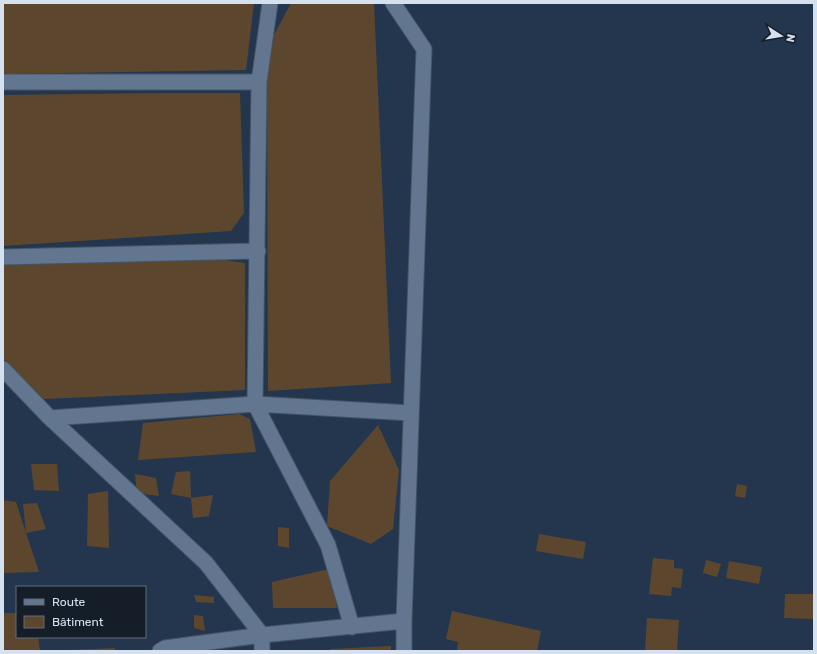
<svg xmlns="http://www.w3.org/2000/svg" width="817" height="654" viewBox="0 0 817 654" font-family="Rubik,sans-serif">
<rect width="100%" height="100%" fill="#24364e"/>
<!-- building -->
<path fill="#5c472e" d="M 3,3 L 254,3 L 246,70 L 3,74 Z
M 291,3 L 374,3 L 391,383 L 268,391 L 267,81 L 274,35 Z
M 156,93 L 240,93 L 244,213 L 231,231 L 3,246 L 3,95 Z
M 217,259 L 245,263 L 245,390 L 44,399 L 3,359 L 3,263 Z
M 239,414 L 250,419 L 256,452 L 138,460 L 143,423 Z
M 378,425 L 399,470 L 393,529 L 371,544 L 327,526 L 330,481 Z
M 31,464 L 57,464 L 59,491 L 34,490 Z
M 190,471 L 191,498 L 171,494 L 176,472 Z
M 135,474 L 156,478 L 159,496 L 137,493 Z
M 737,484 L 747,486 L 745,498 L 735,496 Z
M 108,491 L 109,548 L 87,546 L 88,494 Z
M 213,495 L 209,516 L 193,518 L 191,498 Z
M 3,500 L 16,502 L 26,533 L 23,504 L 37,503 L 46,529 L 26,533 L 39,572 L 3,573 Z
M 278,527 L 289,528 L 289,548 L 278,546 Z
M 539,534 L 586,542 L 583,559 L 536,551 Z
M 653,558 L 674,560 L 674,568 L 683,569 L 681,588 L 672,587 L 671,596 L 649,594 Z
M 706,560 L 721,564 L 717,577 L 703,573 Z
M 729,561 L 762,567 L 759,584 L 726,578 Z
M 329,569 L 337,608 L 273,608 L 272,582 Z
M 785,594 L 814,594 L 814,619 L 784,618 Z
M 194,595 L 214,597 L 214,603 L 196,602 Z
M 452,611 L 541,631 L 537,651 L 457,651 L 458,642 L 446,639 Z
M 3,613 L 17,613 L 17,637 L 38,637 L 40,651 L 3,651 Z
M 194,615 L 203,616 L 205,631 L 194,628 Z
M 647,618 L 679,620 L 677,651 L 645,651 Z
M 391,646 L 391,651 L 330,651 L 330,649 Z
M 115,648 L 115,651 L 69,651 L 69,650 Z"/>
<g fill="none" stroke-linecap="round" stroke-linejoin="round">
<!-- minor casing -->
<g stroke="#455468" stroke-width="17">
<path id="minor" d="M 270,3 L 259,82 L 255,404 L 328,545 L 352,627
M 393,3 L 424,49 L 404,621 L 404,651
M 3,82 L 259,82
M 3,257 L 258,251
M 3,369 L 50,418 L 206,563 L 262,635 L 262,651
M 50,418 L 255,404 L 411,413
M 160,651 L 165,648 L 262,635 L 404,621"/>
</g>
<!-- minor -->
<use href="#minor" stroke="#627690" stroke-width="15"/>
</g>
<!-- border -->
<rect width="817" height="654" fill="none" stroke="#d5e1ef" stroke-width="8"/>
<!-- legend -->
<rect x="16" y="586" width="130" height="52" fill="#151d28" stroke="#626b78"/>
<rect x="24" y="599" width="20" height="6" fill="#627690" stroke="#626b78"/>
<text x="52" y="606" font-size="12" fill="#d5e1ef">Route</text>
<rect x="24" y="616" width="20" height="12" fill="#5c472e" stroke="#626b78"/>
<text x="52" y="626" font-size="12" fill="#d5e1ef">Bâtiment</text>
<!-- north arrow -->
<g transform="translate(781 36) rotate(102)" stroke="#151d28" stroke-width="3" paint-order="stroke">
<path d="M0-3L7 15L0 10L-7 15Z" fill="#d5e1ef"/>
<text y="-6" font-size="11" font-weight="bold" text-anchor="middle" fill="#d5e1ef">N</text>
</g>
</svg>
